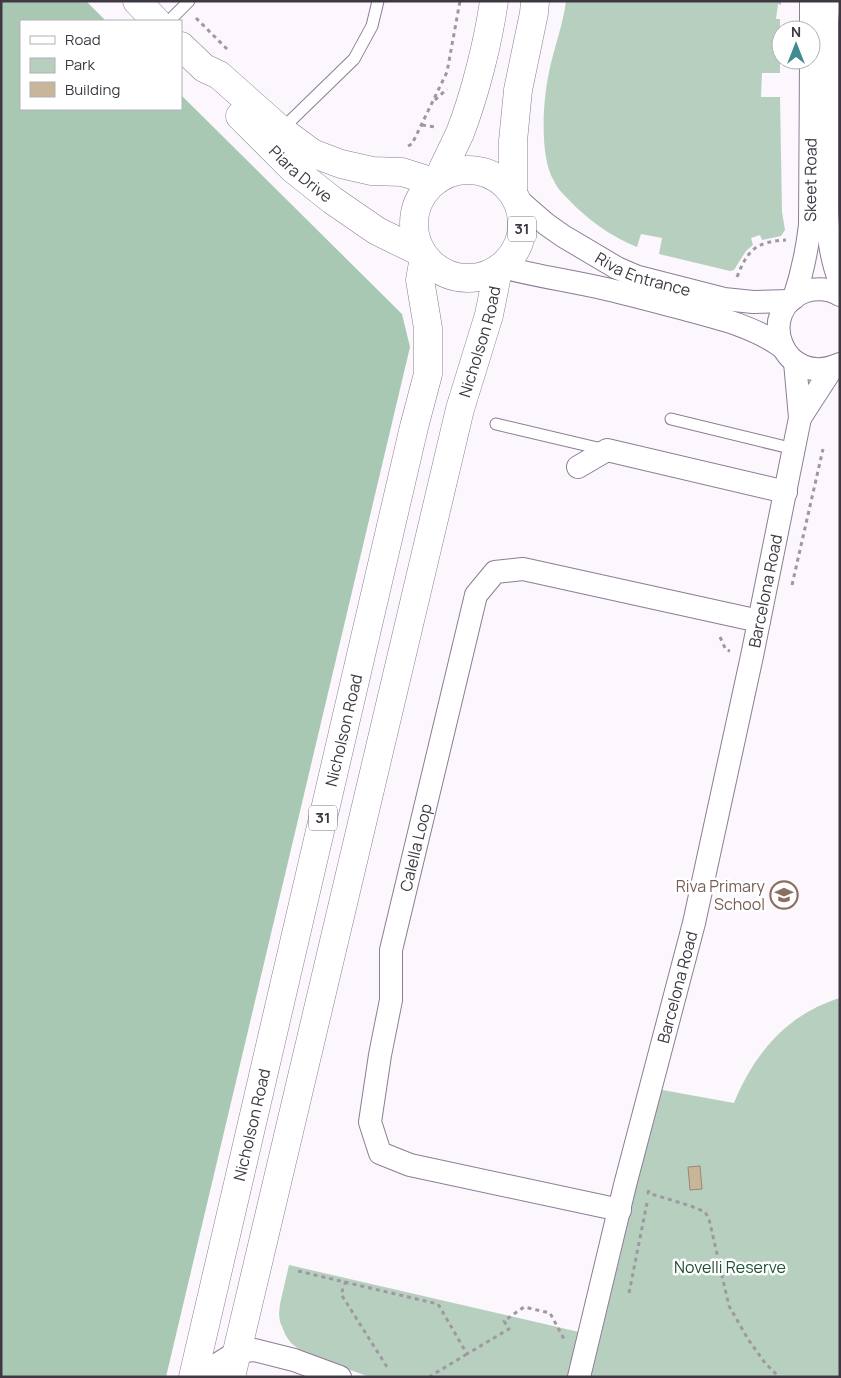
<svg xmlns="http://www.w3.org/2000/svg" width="841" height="1378" viewBox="0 0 841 1378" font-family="Manrope,sans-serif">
<rect width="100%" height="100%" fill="#fbf7fd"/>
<!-- green -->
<path fill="#b7cfbf" d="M 566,1 L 781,1 L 781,5 L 778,4 L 776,19 L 780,19 L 780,73 L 762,73 L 761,97 L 780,97 L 782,212 L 785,230 L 781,236 L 762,240 L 760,235 L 751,238 L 753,245 L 746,251 L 734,270 L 730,271 L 659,254 L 662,238 L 641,234 L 637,247 C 610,236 588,220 568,199 C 563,194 557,188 554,181 C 539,156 543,100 549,72 C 554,48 563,25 566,1 Z
M 840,998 L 840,1377 L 591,1377 L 632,1205 L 657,1089 L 734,1103 C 754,1054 787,1014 840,998 Z
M 289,1265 L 579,1332 L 568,1377 L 370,1377 L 305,1354 L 291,1343 L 286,1336 L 280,1322 L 279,1314 L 280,1304 Z"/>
<!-- forest -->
<path fill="#a9c8b4" d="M 1,1 L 86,1 L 106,21 L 21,21 L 21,109 L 181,109 L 181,95 L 402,314 L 410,347 L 166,1377 L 1,1377 Z"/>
<!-- building -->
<path fill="#c9b59a" stroke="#9b886f" d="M 700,1166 L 702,1189 L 690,1190 L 688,1167 Z"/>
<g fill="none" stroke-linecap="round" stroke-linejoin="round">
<!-- lane casing -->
<g stroke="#8d7c95" stroke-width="13">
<path id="lane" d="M 169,21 L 189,1
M 281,130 L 354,59 L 372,26 L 378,1
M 671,419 L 794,449
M 496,424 L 606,450"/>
</g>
<!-- street casing -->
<g stroke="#8d7c95" stroke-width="24">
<g id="street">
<path d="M 829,1 L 827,21 L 827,213 C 828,237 831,259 840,282"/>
<path d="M 811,38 L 811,1"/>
<path id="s1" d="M 516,198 L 546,224 L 563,236 L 617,268 L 638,277 L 724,299 L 753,302 L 790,301"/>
<path d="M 502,267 C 536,276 571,281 606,289 C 632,295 658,302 684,309 C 718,318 753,326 782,347"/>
<path d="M 840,295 C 830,289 818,288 806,291 C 754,309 782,390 840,364"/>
<path id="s2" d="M 794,298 C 802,274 807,251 810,225 L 811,60"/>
<path d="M 800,418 L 833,367"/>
<path d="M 578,467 L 607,450 L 786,492"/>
<path id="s3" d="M 620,1210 L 410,1165 L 380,1153 L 370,1122 L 380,1055 L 391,1000 L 391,950 L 476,595 L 495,572 L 523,569 L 759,621"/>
<path d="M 207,1377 L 213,1367 L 237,1352 L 254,1350 L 294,1360 L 340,1377"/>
<path id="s4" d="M 579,1377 L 625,1185 L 694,923 L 752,656 L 800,418 L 795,362"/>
</g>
</g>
<!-- secondary casing -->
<g stroke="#8d7c95" stroke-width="29">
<g id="secondary">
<path d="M 137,1 L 156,21"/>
<path d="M 181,46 L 204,68 L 219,75 L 281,130 L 312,153 L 341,164 L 372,171 L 402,172 L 434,182"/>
<path id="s5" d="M 240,116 L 293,169 L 332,200 L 377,231 L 422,253"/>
</g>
</g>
<!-- primary casing -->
<g stroke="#8d7c95" stroke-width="29">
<g id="primary">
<circle cx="468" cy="224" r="54"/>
<path d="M 438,179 C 445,164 453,148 460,133 C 475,94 488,43 494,1"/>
<path d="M 513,193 L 513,141 L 518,90 L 534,13 L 535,1"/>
<path id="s6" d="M 193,1377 L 414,427 L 428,374 L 428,328 L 420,280 L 424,257"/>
<path id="s7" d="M 231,1377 L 460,409 L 489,315 L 498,270"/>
</g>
</g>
<!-- path -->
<path stroke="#9e99a1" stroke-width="3" stroke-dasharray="4 4" stroke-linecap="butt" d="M 196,18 L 227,49
M 435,100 L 447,89
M 422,125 L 435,127
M 408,146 L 412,144 L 447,72 L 460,1
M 737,277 C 748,249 756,242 786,240
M 792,585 L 823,449
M 720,637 L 726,650 L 730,651
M 649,1190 L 648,1193 L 691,1206 L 705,1212 L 709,1219 L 729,1306 L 748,1339 L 765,1363 L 779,1377
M 298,1271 L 438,1304 L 467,1354 L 509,1329 L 504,1321 L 524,1307 L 550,1313 L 564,1339
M 346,1281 L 341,1294 L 387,1367
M 629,1293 L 647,1203
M 429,1377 L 467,1354"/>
<!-- lane -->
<use href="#lane" stroke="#fff" stroke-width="11"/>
<!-- street -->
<use href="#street" stroke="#fff" stroke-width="22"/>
<!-- secondary -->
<use href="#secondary" stroke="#fff" stroke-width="28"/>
<!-- primary -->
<use href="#primary" stroke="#fff" stroke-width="28"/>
</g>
<!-- icons -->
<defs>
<g id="school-ring" transform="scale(1.4375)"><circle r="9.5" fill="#fff" stroke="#8d6e63" stroke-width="1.5"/><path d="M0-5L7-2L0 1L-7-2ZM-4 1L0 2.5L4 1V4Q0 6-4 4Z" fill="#8d6e63"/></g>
</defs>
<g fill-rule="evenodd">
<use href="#school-ring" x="784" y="895"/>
</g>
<g text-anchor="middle" stroke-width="5" stroke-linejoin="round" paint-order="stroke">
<!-- shield labels -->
<g fill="#fff" stroke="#79747b" stroke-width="1">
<rect x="508" y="216.5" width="28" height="25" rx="4"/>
<rect x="309" y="805.5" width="28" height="25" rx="4"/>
</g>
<g font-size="15" font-weight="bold" fill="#3f3843">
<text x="522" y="234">31</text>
<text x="323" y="823">31</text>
</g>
<!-- street labels -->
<g font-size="16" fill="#3f3843" stroke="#fff">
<text dy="6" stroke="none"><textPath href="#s5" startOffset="84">Piara Drive</textPath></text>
<text dy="6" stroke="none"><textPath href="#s2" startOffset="120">Skeet Road</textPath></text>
<text dy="6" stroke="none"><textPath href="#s1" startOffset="150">Riva Entrance</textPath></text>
<text dy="6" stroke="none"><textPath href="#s7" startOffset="1065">Nicholson Road</textPath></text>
<text dy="6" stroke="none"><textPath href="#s4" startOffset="808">Barcelona Road</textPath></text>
<text dy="6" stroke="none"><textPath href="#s6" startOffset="664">Nicholson Road</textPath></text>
<text dy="6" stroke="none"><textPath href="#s3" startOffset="559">Calella Loop</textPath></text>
<text dy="6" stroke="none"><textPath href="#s4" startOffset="402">Barcelona Road</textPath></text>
<text dy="6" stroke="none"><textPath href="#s6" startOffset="259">Nicholson Road</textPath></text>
</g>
<!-- education labels -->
<g font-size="16" fill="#785e54" stroke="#fff" text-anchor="end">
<text x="765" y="892">Riva Primary<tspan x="765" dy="18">School</tspan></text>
</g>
<!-- park labels -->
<g font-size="16" fill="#1d5136" stroke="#fff">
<text x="730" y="1273">Novelli Reserve</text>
</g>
</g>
<!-- border -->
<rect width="841" height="1378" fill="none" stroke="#3f3843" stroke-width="5"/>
<!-- legend -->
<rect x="20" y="20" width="162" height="90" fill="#ffffff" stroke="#b2afb4"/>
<rect x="30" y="36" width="25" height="8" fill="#ffffff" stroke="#b2afb4"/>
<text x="65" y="45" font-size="15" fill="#3f3843">Road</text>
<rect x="30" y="58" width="25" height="15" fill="#b7cfbf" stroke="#b2afb4"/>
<text x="65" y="70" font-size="15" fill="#3f3843">Park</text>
<rect x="30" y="82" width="25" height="15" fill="#c9b59a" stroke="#b2afb4"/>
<text x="65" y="95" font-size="15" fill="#3f3843">Building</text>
<!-- north arrow -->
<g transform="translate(796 45)"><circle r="24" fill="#ffffff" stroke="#b2afb4"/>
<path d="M0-4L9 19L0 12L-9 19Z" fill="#428992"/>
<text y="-8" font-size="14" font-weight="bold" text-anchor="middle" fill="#3f3843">N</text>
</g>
</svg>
